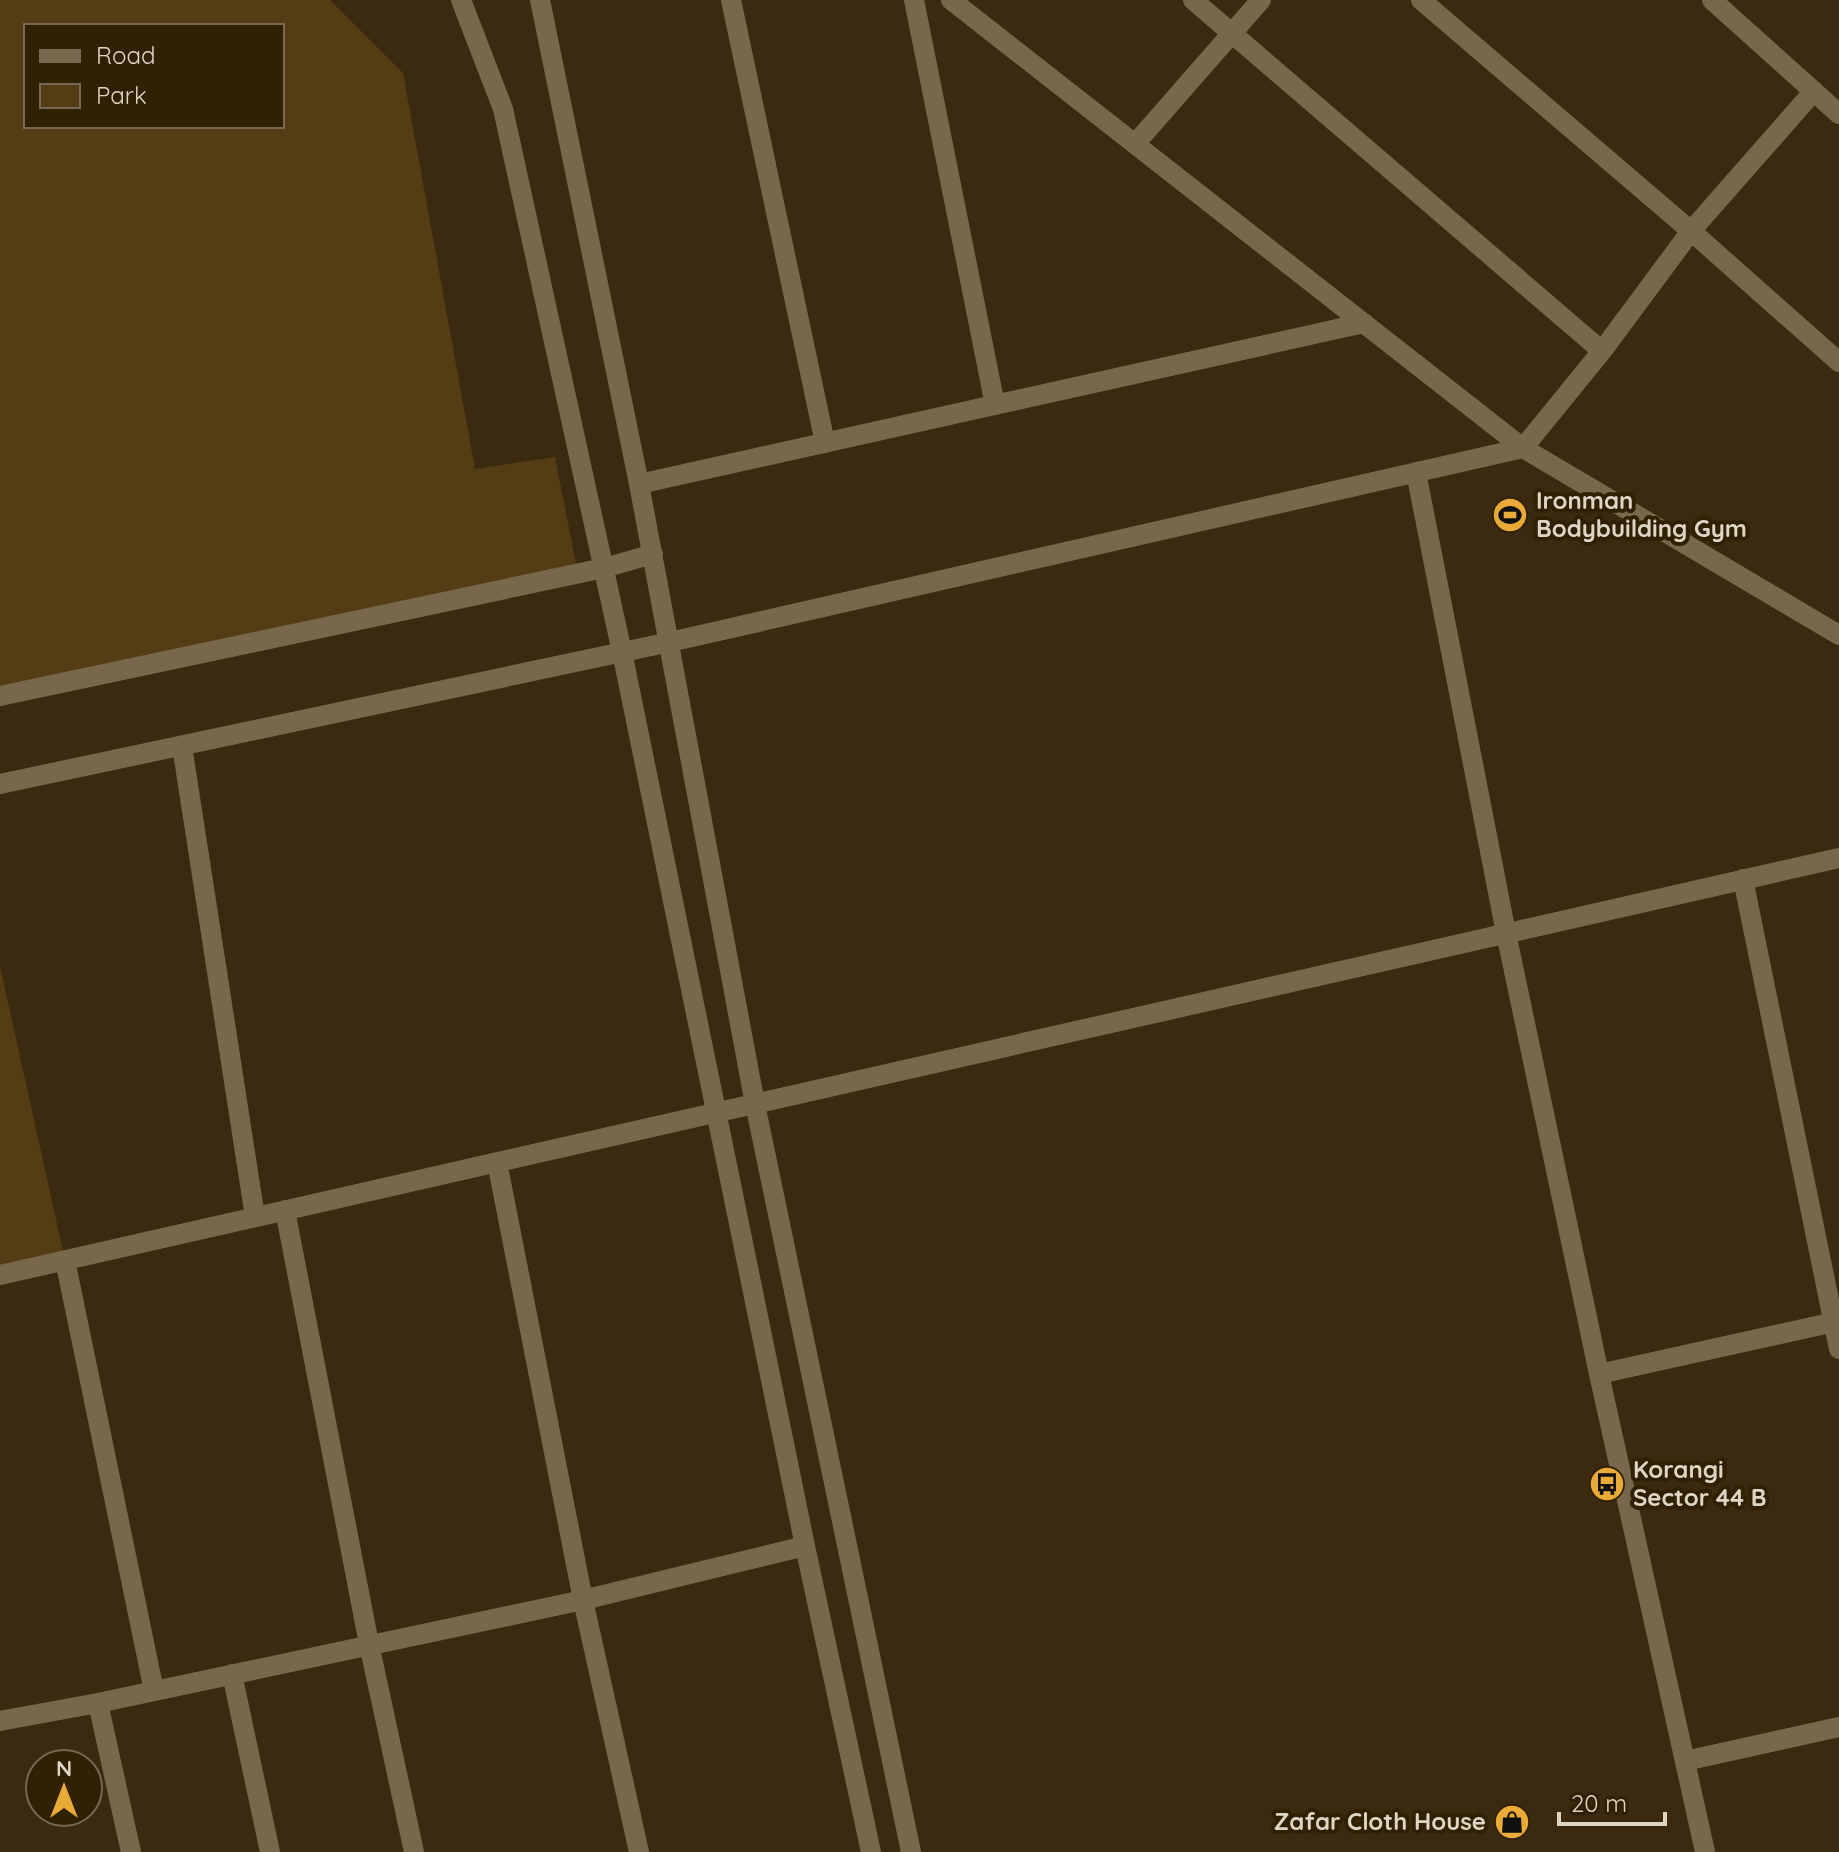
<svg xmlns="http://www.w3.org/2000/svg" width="1839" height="1852" viewBox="0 0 1839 1852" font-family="Quicksand,sans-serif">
<rect width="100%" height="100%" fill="#3b2a10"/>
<!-- green -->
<path fill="#543d15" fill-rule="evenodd" d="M 0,0 L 330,0 L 403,73 L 475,469 L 555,457 L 577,569 L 0,694 ZM 26,26 L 282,26 L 282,126 L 26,126 Z
M 0,966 L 65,1260 L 0,1275 Z"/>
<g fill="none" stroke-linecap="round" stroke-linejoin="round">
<!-- minor -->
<path stroke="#79674b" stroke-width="20" d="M 731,0 L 825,443
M 914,0 L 995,405
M 951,0 L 1523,448 L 1602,351 L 1691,231 L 1814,91
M 1193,0 L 1602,351
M 1421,0 L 1691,231 L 1839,362
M 1712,0 L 1839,114
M 1135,144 L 1261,0
M 639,484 L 1364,323
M 182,746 L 255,1217
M 1743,879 L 1839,1349
M 497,1162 L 583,1600 L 639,1852
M 285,1210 L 369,1644 L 414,1852
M 65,1260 L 154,1691
M 0,1275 L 1839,858
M 1599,1374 L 1839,1321
M 232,1674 L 270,1852
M 98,1703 L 131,1852
M 0,1721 L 98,1703 L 583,1600 L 805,1546
M 1685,1761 L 1839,1727"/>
<!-- tertiary -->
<path stroke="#79674b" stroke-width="20" d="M 461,0 L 503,109 L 622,652 L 805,1546 L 871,1852
M 540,0 L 639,484 L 755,1104 L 911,1852
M 1416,472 L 1506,933 L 1599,1374 L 1705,1852
M 0,696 L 604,568 L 653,554
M 0,784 L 670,642 L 1523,448 L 1839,635"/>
</g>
<!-- icons -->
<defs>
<g id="stadium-disc" transform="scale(1.8)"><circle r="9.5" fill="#eaaa38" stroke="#302105"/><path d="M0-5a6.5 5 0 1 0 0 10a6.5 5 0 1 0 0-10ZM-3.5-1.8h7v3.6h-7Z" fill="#111"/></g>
<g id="bus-disc" transform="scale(1.8)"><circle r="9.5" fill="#eaaa38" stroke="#302105"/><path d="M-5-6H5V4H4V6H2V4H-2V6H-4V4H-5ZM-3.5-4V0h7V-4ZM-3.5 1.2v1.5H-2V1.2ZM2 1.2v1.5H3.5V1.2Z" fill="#111"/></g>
<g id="shop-disc" transform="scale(1.8)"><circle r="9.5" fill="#eaaa38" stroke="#302105"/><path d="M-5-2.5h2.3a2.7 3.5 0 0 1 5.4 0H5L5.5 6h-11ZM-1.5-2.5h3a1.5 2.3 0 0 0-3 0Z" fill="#111"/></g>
</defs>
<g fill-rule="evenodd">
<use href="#stadium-disc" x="1510" y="515"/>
<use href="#bus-disc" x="1607" y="1484"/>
<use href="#shop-disc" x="1512" y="1822"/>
</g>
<g text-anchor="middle" stroke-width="8" stroke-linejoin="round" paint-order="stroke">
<!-- poi labels -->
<g font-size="24" font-weight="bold" fill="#dfd5c5" stroke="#302105" text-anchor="start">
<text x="1536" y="509">Ironman<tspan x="1536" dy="28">Bodybuilding Gym</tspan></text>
<text x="1633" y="1478">Korangi<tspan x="1633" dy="28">Sector 44 B</tspan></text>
<text x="1486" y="1830" text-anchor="end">Zafar Cloth House</text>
</g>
</g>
<!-- legend -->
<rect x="24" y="24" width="260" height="104" fill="#302105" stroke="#766952" stroke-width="2"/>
<rect x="40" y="50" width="40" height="12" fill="#79674b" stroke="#766952" stroke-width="2"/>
<text x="96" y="64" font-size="24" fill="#dfd5c5">Road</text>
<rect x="40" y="84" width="40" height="24" fill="#543d15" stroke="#766952" stroke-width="2"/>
<text x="96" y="104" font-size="24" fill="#dfd5c5">Park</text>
<!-- north arrow -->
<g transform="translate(64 1788)"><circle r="38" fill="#302105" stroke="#766952" stroke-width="2"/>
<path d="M0-6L14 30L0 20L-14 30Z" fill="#eaaa38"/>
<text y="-12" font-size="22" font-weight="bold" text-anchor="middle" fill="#dfd5c5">N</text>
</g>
<!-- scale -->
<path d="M1559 1812v12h106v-12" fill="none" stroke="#dfd5c5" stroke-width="4"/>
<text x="1571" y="1812" font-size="24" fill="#dfd5c5" stroke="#302105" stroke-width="6" paint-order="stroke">20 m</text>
</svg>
